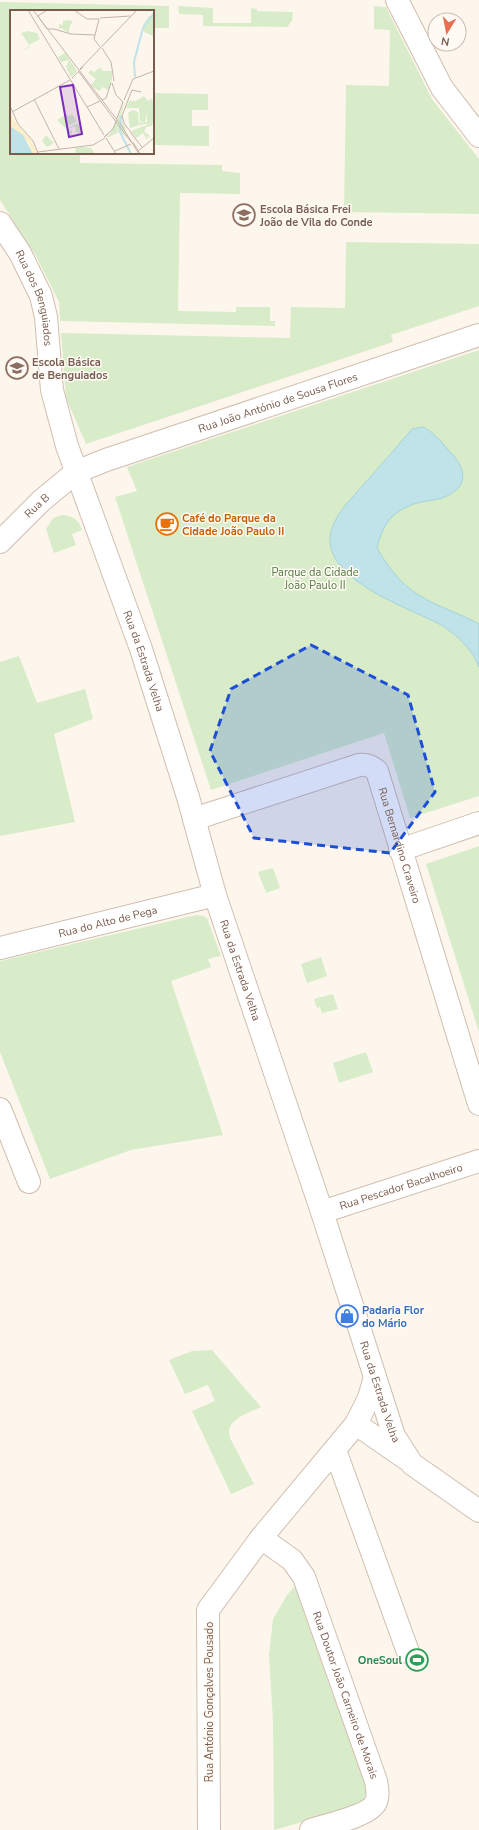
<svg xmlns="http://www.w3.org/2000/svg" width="479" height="1830" viewBox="0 0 479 1830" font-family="'Nunito Sans',sans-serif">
<rect width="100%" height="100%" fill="#fdf6ec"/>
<!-- green -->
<path fill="#d8ecc9" d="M 0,2 L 169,6 L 169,28 L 153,28 L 153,11 L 11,11 L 11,153 L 80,153 L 80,163 L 222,165 L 222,171 L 240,173 L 240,194 L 180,193 L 178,311 L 236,312 L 236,307 L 270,307 L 270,321 L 275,321 L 275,326 L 60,321 L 59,302 L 36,256 L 0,200 Z
M 178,6 L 213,8 L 213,23 L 251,23 L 251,8 L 257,9 L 257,11 L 293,12 L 292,21 L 287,27 L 203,26 L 203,15 L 179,14 Z
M 374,6 L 386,7 L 432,99 L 479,159 L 479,214 L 344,212 L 346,85 L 389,86 L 390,30 L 374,29 Z
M 153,93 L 208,94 L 208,110 L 192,110 L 192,126 L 209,126 L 209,146 L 153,145 Z
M 346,242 L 479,244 L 479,306 L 391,335 L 393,342 L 86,444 L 66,398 L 61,333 L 290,338 L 291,307 L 345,308 Z
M 479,350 L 479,796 L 410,818 L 384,733 L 211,790 L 115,497 L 137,491 L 127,467 Z
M 62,515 C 72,516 79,519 82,530 L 72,534 L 76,545 L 54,553 L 46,529 L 53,518 Z
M 19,656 L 37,703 L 85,689 L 93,719 L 54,734 L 75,822 L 0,836 L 0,662 Z
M 479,846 L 479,1032 L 426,864 Z
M 273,868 L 280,888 L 266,893 L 258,872 Z
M 196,915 L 203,916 L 207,918 L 221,956 L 208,959 L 211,967 L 171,981 L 223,1135 L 131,1150 L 50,1179 L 0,1052 L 0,961 Z
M 321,957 L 327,976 L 307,983 L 301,964 Z
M 333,994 L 338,1009 L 322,1013 L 320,1007 L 317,1008 L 314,999 Z
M 366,1052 L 373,1072 L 339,1083 L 333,1063 Z
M 212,1350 L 261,1407 C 246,1414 222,1421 231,1440 L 254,1484 L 231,1494 L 192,1411 L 215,1401 L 208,1385 L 185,1394 L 169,1360 L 192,1351 Z
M 295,1586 L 331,1690 L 368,1784 L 365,1796 L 360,1806 L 274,1830 L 273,1722 L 269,1655 L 273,1619 L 287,1595 Z"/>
<!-- water -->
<path fill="#bfe3e8" stroke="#a5d3da" d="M 423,427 C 436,433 444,446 454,456 C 471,477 462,492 439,499 C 431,501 422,501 414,504 C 409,506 402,509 398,512 C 386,519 380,536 377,548 C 395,579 410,593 442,607 C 455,613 467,617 479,624 L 479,667 C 473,650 456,634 441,625 C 410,608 315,578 332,528 C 338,511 352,498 364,484 C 380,466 396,448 412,429 Z"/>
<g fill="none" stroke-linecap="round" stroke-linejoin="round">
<!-- minor casing -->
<g stroke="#d1beb0" stroke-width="24">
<g id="minor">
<path d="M 397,0 L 442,88 L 479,136"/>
<path id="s1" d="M 0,223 L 20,253 L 41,296 L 46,317 L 52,390 L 67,446 L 141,649 L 188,797 L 215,895 L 322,1212 L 394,1436 L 412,1464 L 479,1511"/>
<path id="s2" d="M 0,542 L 41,501 L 76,472 L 106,460 L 479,335"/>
<path id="s3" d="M 194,819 L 359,765 C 367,764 371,766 377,771 L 479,1104"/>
<path d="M 400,850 L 479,823"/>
<path id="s4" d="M 0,948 L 215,895"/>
<path d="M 0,1109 L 29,1182"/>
<path id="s5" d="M 322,1212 L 479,1161"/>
<path d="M 356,1424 L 405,1458"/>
<path d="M 335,1450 L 408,1652"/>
<path id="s6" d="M 261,1538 L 292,1560 L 304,1577 L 376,1781 C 377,1788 379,1795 376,1802 C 370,1816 326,1825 311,1830"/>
<path d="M 209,1830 L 208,1610 L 261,1538 L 356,1424 L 369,1398 L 375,1377"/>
</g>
</g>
<!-- minor -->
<use href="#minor" stroke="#fff" stroke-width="22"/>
</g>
<!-- marked area -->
<path fill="#1d4ed8" fill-opacity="0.2" stroke="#1d4ed8" stroke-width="3" stroke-dasharray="8 5" stroke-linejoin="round" d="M 311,645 L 408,695 L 435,792 L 390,853 L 254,838 L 210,751 L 231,689 Z"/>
<!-- icons -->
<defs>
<g id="school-ring" transform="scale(1.15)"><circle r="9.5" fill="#fffaf3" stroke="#8d6e63" stroke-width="1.5"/><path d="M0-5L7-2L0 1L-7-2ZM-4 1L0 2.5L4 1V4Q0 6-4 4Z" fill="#8d6e63"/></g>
<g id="cafe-ring" transform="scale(1.15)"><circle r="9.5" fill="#fffaf3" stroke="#e8710a" stroke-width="1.5"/><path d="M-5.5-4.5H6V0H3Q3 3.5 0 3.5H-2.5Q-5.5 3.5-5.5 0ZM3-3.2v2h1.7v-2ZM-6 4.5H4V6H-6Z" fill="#e8710a"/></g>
<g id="shop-ring" transform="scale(1.15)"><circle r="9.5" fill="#fffaf3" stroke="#3f7fe0" stroke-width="1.5"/><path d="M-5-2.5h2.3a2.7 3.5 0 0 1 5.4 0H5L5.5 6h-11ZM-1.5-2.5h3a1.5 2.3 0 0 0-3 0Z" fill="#3f7fe0"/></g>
<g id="stadium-ring" transform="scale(1.15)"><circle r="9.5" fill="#fffaf3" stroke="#2e9e5b" stroke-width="1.5"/><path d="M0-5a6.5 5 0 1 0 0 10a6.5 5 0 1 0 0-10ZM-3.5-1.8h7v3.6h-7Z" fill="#2e9e5b"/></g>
</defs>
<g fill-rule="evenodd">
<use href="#school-ring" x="244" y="215"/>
<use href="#school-ring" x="17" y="368"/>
<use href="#cafe-ring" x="167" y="524"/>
<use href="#shop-ring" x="347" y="1316"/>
<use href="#stadium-ring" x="417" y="1660"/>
</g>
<g text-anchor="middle" stroke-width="3" stroke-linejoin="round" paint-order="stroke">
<!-- education labels -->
<g font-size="11" font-weight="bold" fill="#785e54" stroke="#fffaf3" text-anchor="start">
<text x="260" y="213">Escola Básica Frei<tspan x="260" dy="13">João de Vila do Conde</tspan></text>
<text x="32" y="366">Escola Básica<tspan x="32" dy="13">de Benguiados</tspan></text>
</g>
<!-- street labels -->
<g font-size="11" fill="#7a5c4d" stroke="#fffaf3">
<text dy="4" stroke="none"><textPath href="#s1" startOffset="84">Rua dos Benguiados</textPath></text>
<text dy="4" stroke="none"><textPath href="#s2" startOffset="317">Rua João António de Sousa Flores</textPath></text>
<text dy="4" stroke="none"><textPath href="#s2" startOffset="52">Rua B</textPath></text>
<text dy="4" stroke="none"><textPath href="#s1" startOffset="465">Rua da Estrada Velha</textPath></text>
<text dy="4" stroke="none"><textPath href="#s3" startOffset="271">Rua Bernardino Craveiro</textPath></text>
<text dy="4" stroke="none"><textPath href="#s4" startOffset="111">Rua do Alto de Pega</textPath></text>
<text dy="4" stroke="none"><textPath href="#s1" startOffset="789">Rua da Estrada Velha</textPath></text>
<text dy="4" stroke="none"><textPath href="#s5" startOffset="83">Rua Pescador Bacalhoeiro</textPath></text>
<text dy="4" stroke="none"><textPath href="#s1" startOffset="1233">Rua da Estrada Velha</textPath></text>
<text dy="4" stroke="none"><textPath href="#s6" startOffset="184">Rua Doutor João Carneiro de Morais</textPath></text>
<text transform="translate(209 1702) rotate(-90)" y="4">Rua António Gonçalves Pousado</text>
</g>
<!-- food labels -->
<g font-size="11" font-weight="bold" fill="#c56008" stroke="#fffaf3" text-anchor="start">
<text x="182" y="522">Café do Parque da<tspan x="182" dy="13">Cidade João Paulo II</tspan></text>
</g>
<!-- park labels -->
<g font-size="11" fill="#537a41" stroke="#fffaf3">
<text x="315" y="576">Parque da Cidade<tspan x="315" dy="13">João Paulo II</tspan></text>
</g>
<!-- shop labels -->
<g font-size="11" font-weight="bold" fill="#366cbe" stroke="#fffaf3" text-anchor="start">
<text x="362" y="1314">Padaria Flor<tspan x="362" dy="13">do Mário</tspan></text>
</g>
<!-- leisure labels -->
<g font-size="11" font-weight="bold" fill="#27864d" stroke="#fffaf3" text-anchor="end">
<text x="402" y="1664">OneSoul</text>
</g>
</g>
<!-- overview -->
<g transform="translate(10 10)">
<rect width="144" height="144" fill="#fdf6ec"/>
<path d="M 139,6 L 143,7 L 144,26 L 134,22 L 133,15 ZM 60,10 L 63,12 L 60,15 L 59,23 L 51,18 L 49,20 L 49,14 L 53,15 L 53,11 ZM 18,21 L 27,23 L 30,29 L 19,35 L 20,37 L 14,40 L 13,40 L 20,36 L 11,23 ZM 55,43 L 67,61 L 61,67 L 56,57 L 59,50 L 51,52 L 48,47 ZM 91,57 L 92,61 L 102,61 L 102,70 L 98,80 L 93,77 L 89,81 L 81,75 L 86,69 L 78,63 L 82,60 L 85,65 L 84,62 ZM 134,86 L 138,91 L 141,88 L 144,94 L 144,113 L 129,115 L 129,113 L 137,112 L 137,103 L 135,112 L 130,112 L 129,98 L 116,98 L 119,91 L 126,91 ZM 115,91 L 110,109 L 113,103 L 112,111 L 116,118 L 114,120 L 121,131 L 112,118 L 117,128 L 107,118 L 109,122 L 97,128 L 107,111 L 111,114 L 107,110 ZM 123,100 L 128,102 L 129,115 L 120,118 L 118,103 ZM 57,104 L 58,106 L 62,104 L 67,111 L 55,118 L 47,110 ZM 68,113 L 74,124 L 64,125 L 70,124 L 65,121 L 66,117 L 63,117 L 58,120 L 62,120 L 62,126 L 56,119 ZM 142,113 L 142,116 L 136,117 L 134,122 L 138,124 L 141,129 L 137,126 L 137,130 L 133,123 L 126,128 L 121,121 ZM 36,125 L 44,133 L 37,137 L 32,131 ZM 73,137 L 81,138 L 85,144 L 62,144 L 66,143 L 65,138 Z" fill="#d8ecc9"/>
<path d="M 0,100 L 3,110 L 20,129 L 28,144 L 22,143 L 19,133 L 0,116 Z" fill="#fcefc7"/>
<path d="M 0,116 L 13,125 L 23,144 L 0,144 Z" fill="#bfe3e8"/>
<path fill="none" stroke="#bfe3e8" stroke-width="2" d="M 125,67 L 124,52 L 133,18 L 144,3M 111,106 L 110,122 L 121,144"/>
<path fill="none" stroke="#c5b3a7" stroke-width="1" d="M 18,0 L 94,125M 23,0 L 111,115 L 129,144M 37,0 L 28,6 L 37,19M 64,0 L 77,9 L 89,9M 90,8 L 120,6M 89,9 L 84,29 L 90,37M 38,19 L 44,19 L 61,24 L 85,25M 92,38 L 101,52 L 104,71M 70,59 L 127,0M 69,62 L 121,132M 62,68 L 73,57M 102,73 L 106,85 L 113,92M 24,89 L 49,139M 92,90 L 96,88 L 101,73M 114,90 L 123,69 L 144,61M 0,96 L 8,114 L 23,131 L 28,143M 77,97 L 90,91M 2,102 L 60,70M 121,123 L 132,137M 98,124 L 94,127 L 103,119 L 113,92M 122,124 L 114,113 L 112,106 L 122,80 L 131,82M 96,128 L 106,144M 123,132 L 130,144M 105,141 L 121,134M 128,141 L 144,128M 28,142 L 83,135 L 95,128"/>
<path fill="#7b2cbf" fill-opacity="0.15" stroke="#7b2cbf" stroke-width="2" d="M 63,75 L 72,124 L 59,127 L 50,77 Z"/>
<rect width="144" height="144" fill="none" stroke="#7a5c4d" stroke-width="2"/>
</g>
<!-- north arrow -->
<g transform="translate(447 32) rotate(190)"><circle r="19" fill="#fffaf3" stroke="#cabbb1"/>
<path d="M0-3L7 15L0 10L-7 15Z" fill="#e76f51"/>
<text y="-6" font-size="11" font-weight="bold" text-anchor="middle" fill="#7a5c4d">N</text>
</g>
</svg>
